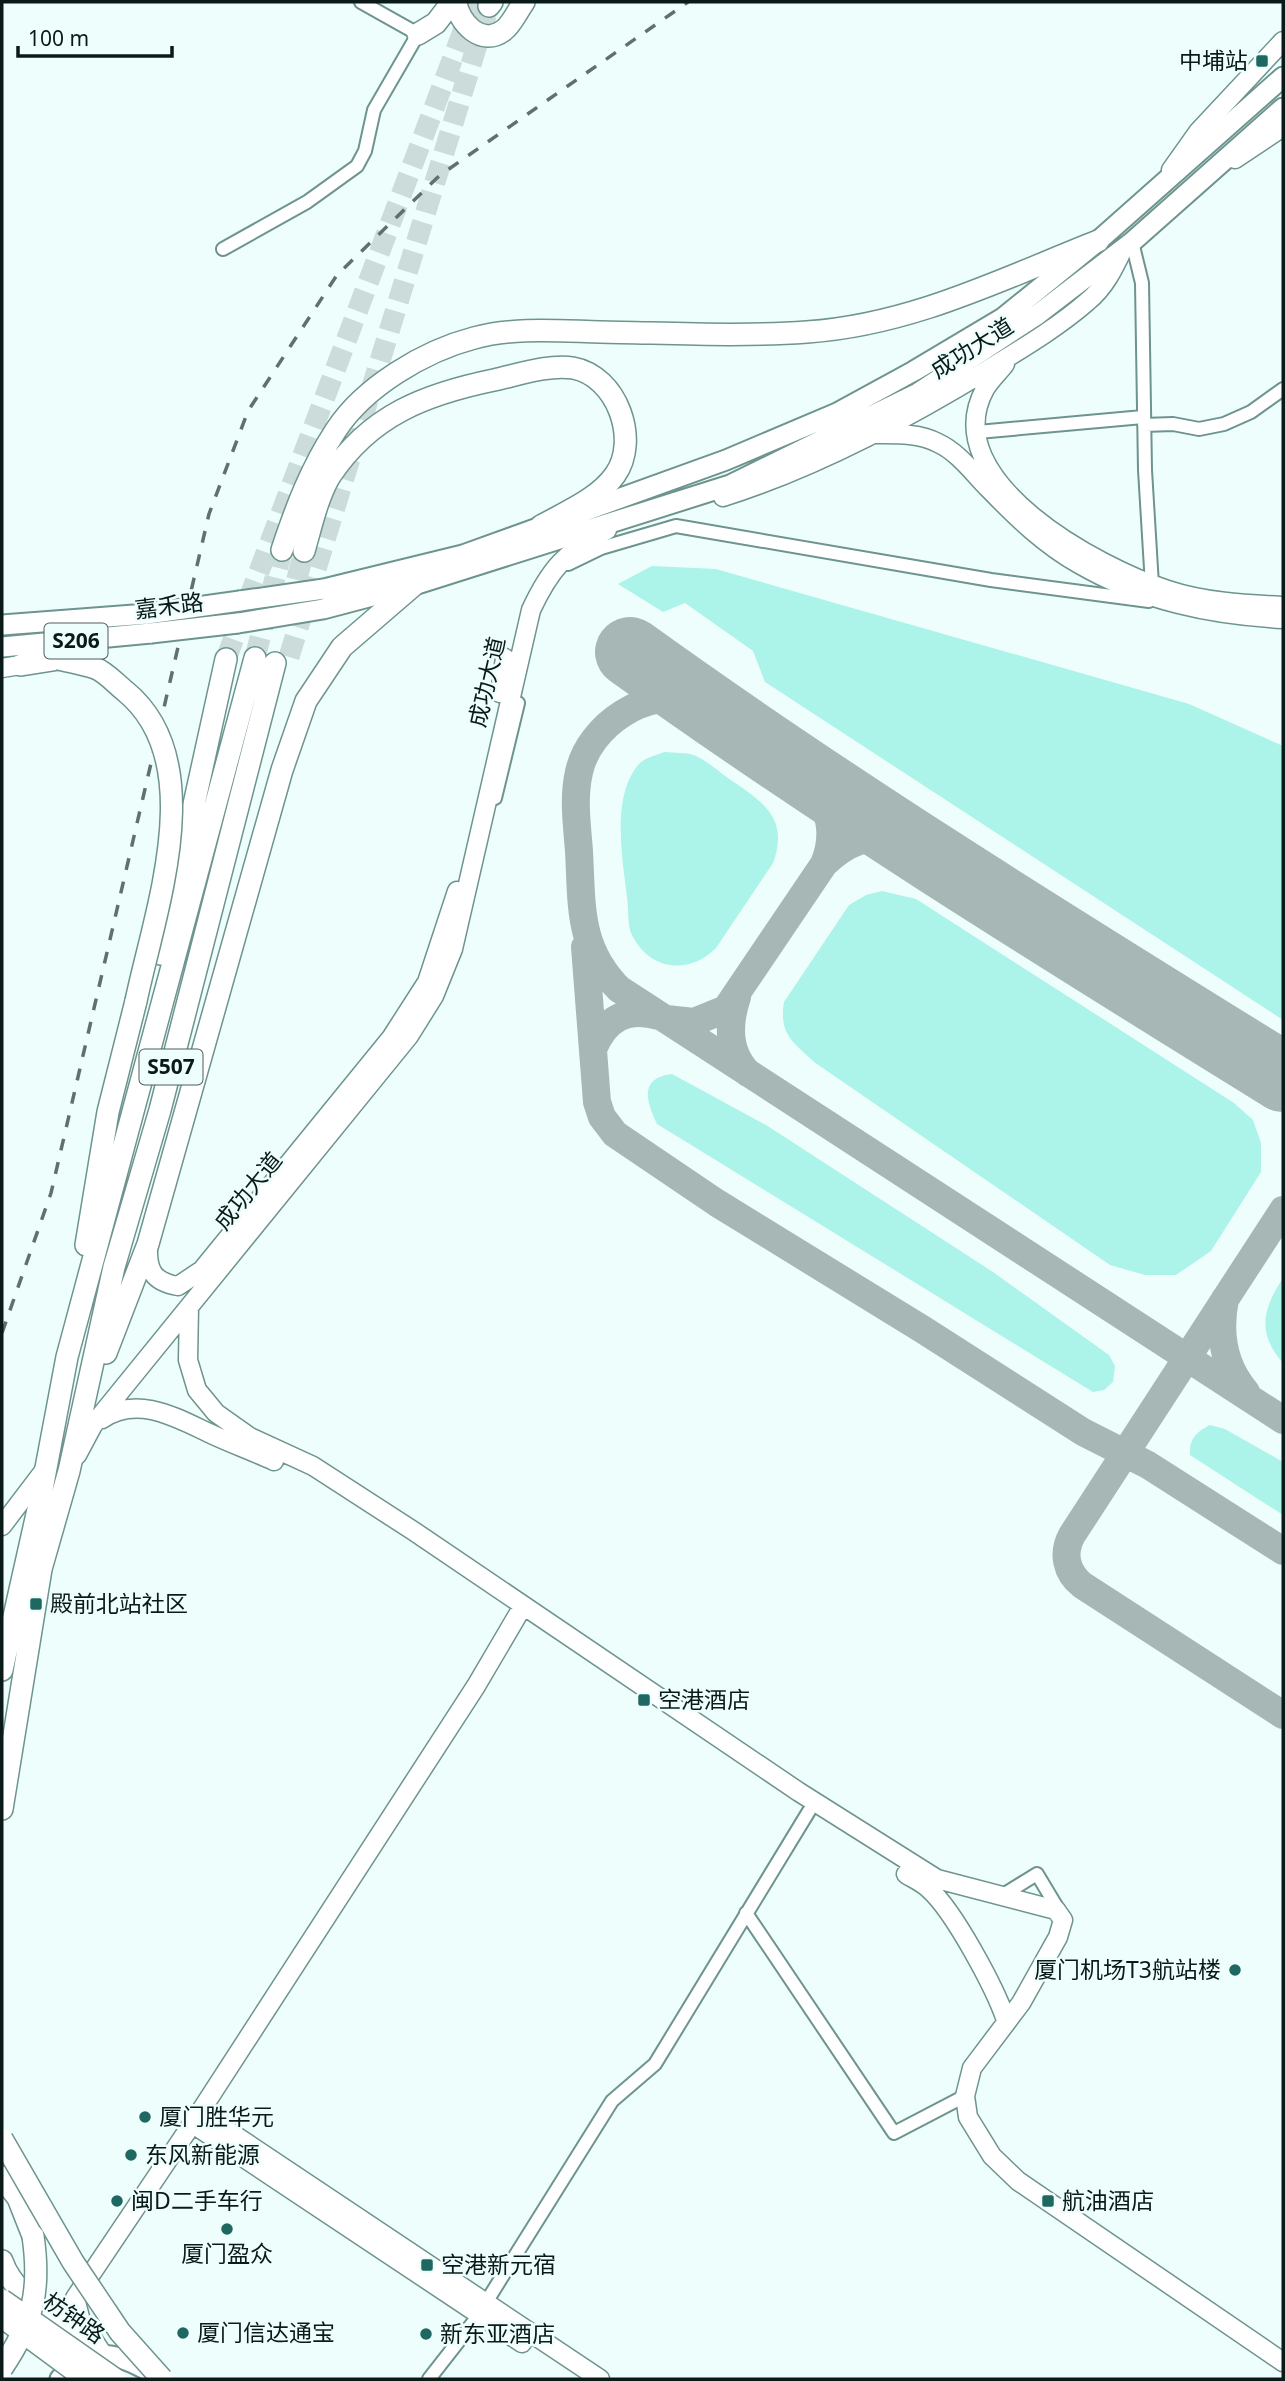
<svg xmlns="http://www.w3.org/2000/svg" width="1285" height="2381" viewBox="0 0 1285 2381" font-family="'Noto Sans','Noto Sans SC',sans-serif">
<rect width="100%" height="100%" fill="#eefefc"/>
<!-- green -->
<path fill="#acf3ea" d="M 652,566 L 716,569 L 1189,704 L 1283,746 L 1283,1020 L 765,682 L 753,651 L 685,603 L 663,612 L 618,584 Z
M 664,752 C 674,753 688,752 696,756 C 707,761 718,771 728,778 C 762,801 790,818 773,863 L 716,948 C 689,975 650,971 632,935 C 627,926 629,909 627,898 C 623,860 610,795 640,763 C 645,758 657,755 664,752 Z
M 882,891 L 916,899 L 1234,1103 L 1253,1120 L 1261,1143 L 1261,1172 L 1211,1251 L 1176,1275 L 1145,1275 L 1110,1265 L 814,1062 C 792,1041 779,1034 784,1002 L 849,905 L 866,895 Z
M 672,1074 L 766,1125 L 993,1272 L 1109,1355 L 1115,1366 L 1113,1382 L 1104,1390 L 1093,1392 L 657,1124 C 646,1101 639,1078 672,1074 Z
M 1283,1278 L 1283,1363 C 1257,1333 1262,1310 1283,1278 Z
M 1210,1425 L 1225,1429 L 1283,1462 L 1283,1515 L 1190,1455 C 1189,1439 1196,1432 1210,1425 Z"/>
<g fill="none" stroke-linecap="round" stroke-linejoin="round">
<!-- taxiway -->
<path stroke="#a7b7b5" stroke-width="28" d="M 971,883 C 919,850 879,811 824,864 C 850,801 791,762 745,732 C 729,722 712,708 694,702 C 648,686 589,725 579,772 C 573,798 577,825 579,851 C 582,907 578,947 619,989 L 1283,1420
M 585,947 L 597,1102 L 602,1117 L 615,1134 L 717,1203 L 922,1329 L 1083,1432 L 1148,1465 L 1283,1551
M 737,997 C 728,1024 727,1052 748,1073
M 666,1019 L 694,1022 L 726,1009 L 824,864
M 593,1049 C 606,1018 627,1007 659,1016
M 1283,1210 L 1072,1535 C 1062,1553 1066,1572 1082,1585 L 1283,1715
M 1225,1299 C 1218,1334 1223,1365 1246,1392"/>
<!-- runway -->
<path stroke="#a7b7b5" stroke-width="70" d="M 630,652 C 841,804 1062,940 1283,1077"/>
<!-- highway-tunnel -->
<path stroke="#ccdcda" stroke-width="21" stroke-dasharray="21 10" stroke-linecap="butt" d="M 289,610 L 304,551
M 289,657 L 489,6
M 255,658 L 282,550
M 226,659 L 474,2"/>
<!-- street casing -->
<g stroke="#6d948e" stroke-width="16">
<path id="street" d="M 1132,242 L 1142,283 L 1145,470 L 1152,585
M 223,249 L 307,202 L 357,166 L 365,151 L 374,110 L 418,34 L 361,2
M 1144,425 L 1173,424 L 1199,429 L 1224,424 L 1251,412 L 1283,389
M 978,432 L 1143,417
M 568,564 L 601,548 L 676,526 L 991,580 L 1149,601
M 495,798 L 518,703
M 1003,1895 L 1037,1874 L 1061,1914
M 746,1913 L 894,2133 L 965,2096
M 485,2304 L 612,2101 L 655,2064 L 809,1811
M 429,2379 L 479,2315"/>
</g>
<!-- secondary casing -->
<g stroke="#6d948e" stroke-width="21">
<path id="secondary" d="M 1235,159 L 1283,127
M 1171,170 L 1198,132 L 1283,41
M 1005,364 C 999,372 990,380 985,389 C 934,481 1101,569 1168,590 C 1204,602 1245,604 1283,606
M 875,434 C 896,434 919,433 938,443 C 958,452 974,474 989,489 C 1017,518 1045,545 1079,564 C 1143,601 1210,615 1283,619
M 723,497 C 815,468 905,420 987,370 C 1021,349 1057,328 1088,301 C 1105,287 1114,268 1123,249
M 2,668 L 21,665 L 31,659
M 500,693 L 505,658
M 148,1246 C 147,1270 153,1282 178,1286 L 202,1270 L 391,1038 L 427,982 L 457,891
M 189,1307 L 188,1360 L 197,1390 L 216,1413 L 250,1437 L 313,1466 L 412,1530 L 799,1792 L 937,1879 L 1056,1910 L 1063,1920 L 1058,1937 L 1021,2003 L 972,2068 L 965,2096 L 968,2117 L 992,2156 L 1018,2181 L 1283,2362
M 102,1419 C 137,1395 175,1417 209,1433 C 230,1443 252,1451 274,1461
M 77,1455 L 93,1425 L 409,1036 L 434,996 L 453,949 L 531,610 C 550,569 566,551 607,530
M 2,1526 L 43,1472
M 906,1874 C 914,1879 923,1883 929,1889 C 954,1911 995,1988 1006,2020
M 200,2112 L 600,2379
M 193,2124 L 522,2343
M 100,2350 L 81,2321 L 75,2298 L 200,2112 L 476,1686 L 523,1606"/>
</g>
<!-- primary casing -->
<g stroke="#6d948e" stroke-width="23">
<path id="primary" d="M 240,601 L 324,589 L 463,555 L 726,460 L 837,413 L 914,371 L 1003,318 L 1098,241 L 1283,77
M 238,623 L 323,609 L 414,585 L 730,485 L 918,393 L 1037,315 L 1132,242 L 1283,108
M 2,625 L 147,614
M 2,647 L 151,633
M 60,2379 C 95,2344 115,2353 155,2374"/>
</g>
<!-- highway casing -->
<g stroke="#6d948e" stroke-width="24">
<path id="highway" d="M 456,2 C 458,22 482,48 504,30 C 512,24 518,10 524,2
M 489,6 L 492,2
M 418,34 L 436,23 L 452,2
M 282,550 C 296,508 311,468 336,430 C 364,387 424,351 474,338 C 514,327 559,331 600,332 C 668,333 739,337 807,332 C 911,325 1002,279 1098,241
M 304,551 C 311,527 317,498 330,476 C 370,415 426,394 494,380 C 517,375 549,364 573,368 C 617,376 640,440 615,475 C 598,499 566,512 541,526
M 21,665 L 59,659
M 161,954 L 226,659
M 86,1245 L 108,1112 L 136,1001
M 106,1353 L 148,1244 L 282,770 L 306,701 L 342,647 L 414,585
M 2,1670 L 39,1505 L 67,1357 L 255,658
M 2,1809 L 41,1569 L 69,1471 L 114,1267 L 160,1110 L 275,663
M 2,2177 L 18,2198 L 33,2236
M 2,2261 C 15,2300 72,2331 104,2356"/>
</g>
<!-- street -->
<use href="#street" stroke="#fff" stroke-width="12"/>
<!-- secondary -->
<use href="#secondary" stroke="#fff" stroke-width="18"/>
<!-- primary -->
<use href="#primary" stroke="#fff" stroke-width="19"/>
<!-- highway -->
<use href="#highway" stroke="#fff" stroke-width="21"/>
<!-- rail -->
<path stroke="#60706e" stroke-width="3.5" stroke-dasharray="12 12" stroke-linecap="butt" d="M 2,1333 L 51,1193 L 209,514 L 248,411 L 337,275 L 439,176 L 688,2"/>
<!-- primary-bridge casing -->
<g stroke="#6d948e" stroke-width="23" stroke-linecap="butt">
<path id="primary-bridge" d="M 147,614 L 240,601
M 151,633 L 238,623"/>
</g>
<!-- highway-bridge casing -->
<g stroke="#6d948e" stroke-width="24" stroke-linecap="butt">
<path id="highway-bridge" d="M 59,659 C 71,662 84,664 95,668 C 106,672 116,684 125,691 C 211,761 155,910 136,1001
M 2,2139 L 73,2262 L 120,2332 L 162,2379
M 2,2300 L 115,2379
M 2,2317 L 86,2379
M 2,2368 C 33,2322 41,2291 33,2236"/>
</g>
<!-- primary-bridge -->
<use href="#primary-bridge" stroke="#fff" stroke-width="19"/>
<!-- highway-bridge -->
<use href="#highway-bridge" stroke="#fff" stroke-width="21"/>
</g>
<!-- markers -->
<g fill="#1e6861" stroke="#eefefc" stroke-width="2.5">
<rect x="1255" y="54" width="14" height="14" rx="3.5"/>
<rect x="29" y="1597" width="14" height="14" rx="3.5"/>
<rect x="637" y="1693" width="14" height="14" rx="3.5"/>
<circle cx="1235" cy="1970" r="7"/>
<circle cx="145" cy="2117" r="7"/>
<circle cx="131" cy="2155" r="7"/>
<circle cx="117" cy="2201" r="7"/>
<rect x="1041" y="2194" width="14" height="14" rx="3.5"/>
<circle cx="227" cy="2229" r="7"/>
<rect x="420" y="2258" width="14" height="14" rx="3.5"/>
<circle cx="183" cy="2333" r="7"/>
<circle cx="426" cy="2334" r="7"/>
</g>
<g text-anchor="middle" stroke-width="5" stroke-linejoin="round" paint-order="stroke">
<!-- shield labels -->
<g fill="#eefefc" stroke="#4e5e5c" stroke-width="2">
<rect x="44.5" y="623.5" width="63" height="35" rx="5"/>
<rect x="139.5" y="1049.5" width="63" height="35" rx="5"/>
</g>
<g font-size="21" font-weight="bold" fill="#0a1a18">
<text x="76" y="648">S206</text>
<text x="171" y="1074">S507</text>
</g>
<!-- poi labels -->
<g font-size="23" fill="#0a1a18" stroke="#eefefc" text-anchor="start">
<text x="1248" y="69" text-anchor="end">中埔站</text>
<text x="50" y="1612">殿前北站社区</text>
<text x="658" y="1708">空港酒店</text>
<text x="1221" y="1978" text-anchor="end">厦门机场T3航站楼</text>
<text x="159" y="2125">厦门胜华元</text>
<text x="145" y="2163">东风新能源</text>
<text x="131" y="2209">闽D二手车行</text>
<text x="1062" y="2209">航油酒店</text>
<text x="227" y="2262" text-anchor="middle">厦门盈众</text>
<text x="441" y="2273">空港新元宿</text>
<text x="197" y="2341">厦门信达通宝</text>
<text x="440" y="2342">新东亚酒店</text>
</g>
<!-- street labels -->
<g font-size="23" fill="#0a1a18" stroke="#eefefc">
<text transform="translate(972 348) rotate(-32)" y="8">成功大道</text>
<text transform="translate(169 606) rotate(-7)" y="8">嘉禾路</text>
<text transform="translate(487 682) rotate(-77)" y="8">成功大道</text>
<text transform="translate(248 1191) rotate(-51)" y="8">成功大道</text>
<text transform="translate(74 2318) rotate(35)" y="8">枋钟路</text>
</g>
</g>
<!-- border -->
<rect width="1285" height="2381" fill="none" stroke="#0a1a18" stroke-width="7"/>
<!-- scale -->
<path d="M18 46v10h154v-10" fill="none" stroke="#0a1a18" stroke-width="3.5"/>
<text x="28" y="46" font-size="21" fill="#0a1a18" stroke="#eefefc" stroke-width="5" paint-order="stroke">100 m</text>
</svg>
